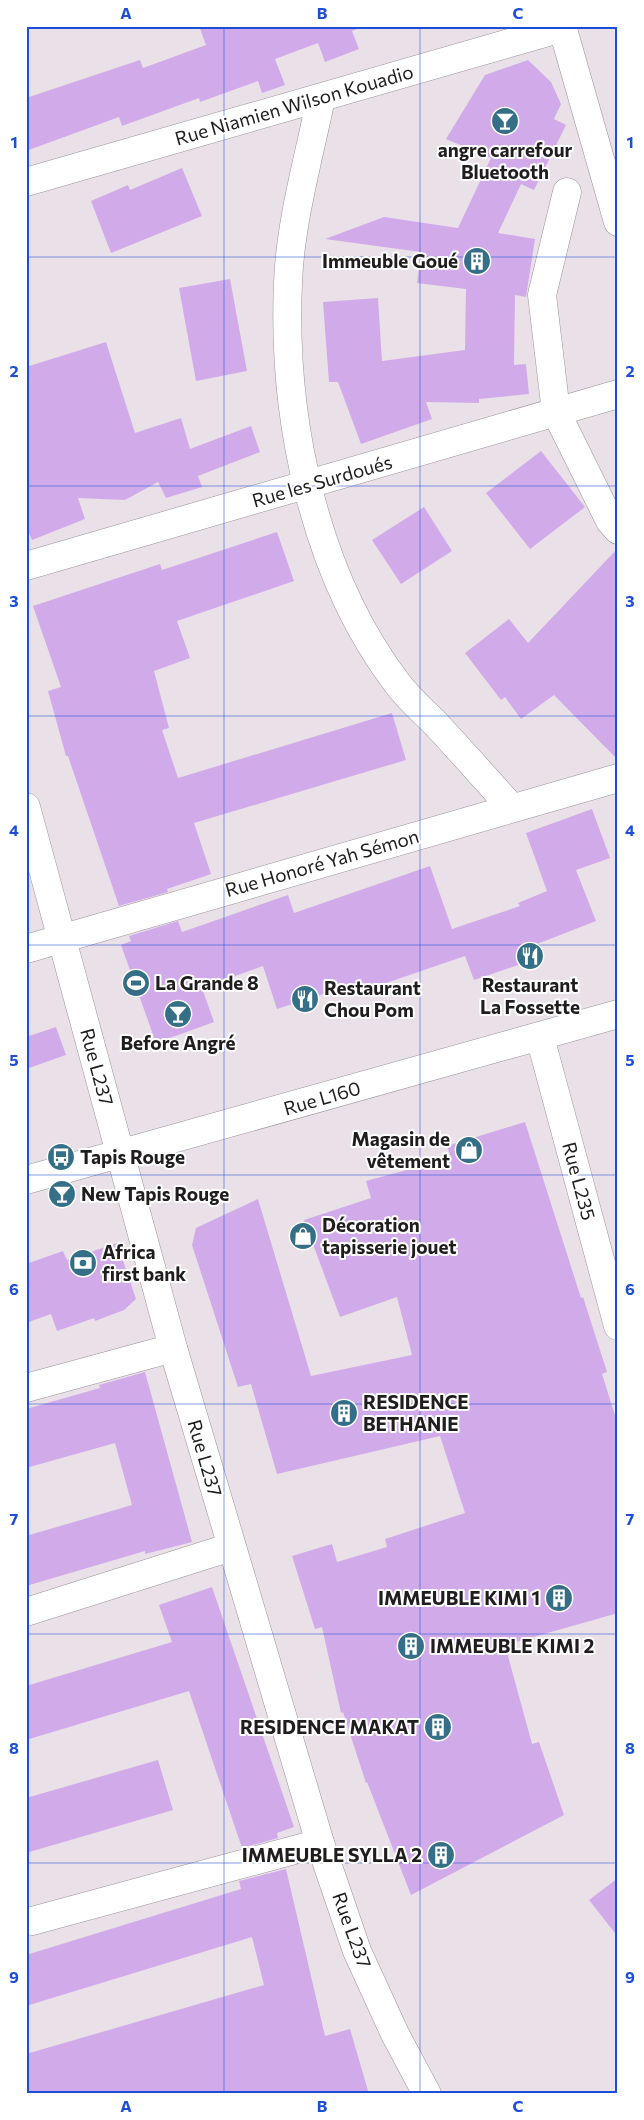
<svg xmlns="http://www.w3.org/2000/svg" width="644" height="2120" viewBox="0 0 644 2120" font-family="Commissioner,sans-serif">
<rect width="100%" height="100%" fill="#eae0e8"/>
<!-- building -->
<path fill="#d1abe9" d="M 199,26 L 356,26 L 357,29 L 352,31 L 359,49 L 325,62 L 318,43 L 275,59 L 285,85 L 262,93 L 258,81 L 200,102 L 199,98 L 122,126 L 119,117 L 26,151 L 26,98 L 140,60 L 143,68 L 206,45 Z
M 528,60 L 551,82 L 561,104 L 554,119 L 566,125 L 534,190 L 521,184 L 498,233 L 535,239 L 526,297 L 515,295 L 514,365 L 526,364 L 529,394 L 479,399 L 479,403 L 426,402 L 432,419 L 361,444 L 338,382 L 329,382 L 323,302 L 378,298 L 382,361 L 465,350 L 466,289 L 417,283 L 421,252 L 325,239 L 384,217 L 458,228 L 491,158 L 446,139 L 485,75 Z
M 182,168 L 202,216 L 111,253 L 91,201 L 128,185 L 130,190 Z
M 230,279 L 247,371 L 196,381 L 179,288 Z
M 106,342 L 135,433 L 181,418 L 190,449 L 251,426 L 260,452 L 198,476 L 202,487 L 166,498 L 158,482 L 125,500 L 78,498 L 85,519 L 32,540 L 26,526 L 26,367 Z
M 541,451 L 585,507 L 530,549 L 486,493 Z
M 424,507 L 452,551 L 401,584 L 372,540 Z
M 277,532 L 294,581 L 177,621 L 190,658 L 154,671 L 169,728 L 162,730 L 178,778 L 392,713 L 406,760 L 194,823 L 211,874 L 167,889 L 168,892 L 119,906 L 68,756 L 66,756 L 48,691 L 61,687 L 33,606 L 160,564 L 162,570 Z
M 618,548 L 618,760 L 554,695 L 521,719 L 505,697 L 501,700 L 465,653 L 509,619 L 528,643 Z
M 592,809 L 610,858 L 576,870 L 596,921 L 532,946 L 536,959 L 474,980 L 465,956 L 351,995 L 348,986 L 277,1009 L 263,966 L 202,988 L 214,1022 L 156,1043 L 121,945 L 131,941 L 129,936 L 178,921 L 182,932 L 288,895 L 294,913 L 430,866 L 452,929 L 520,906 L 518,903 L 547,891 L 526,833 Z
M 56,1027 L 66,1055 L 26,1069 L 26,1037 Z
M 525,1122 L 581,1298 L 583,1297 L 607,1372 L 602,1374 L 618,1425 L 618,1613 L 505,1645 L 532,1744 L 539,1742 L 564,1815 L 411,1895 L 367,1782 L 366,1783 L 343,1712 L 341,1713 L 322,1627 L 315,1629 L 292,1556 L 332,1544 L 337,1562 L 387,1547 L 385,1539 L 465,1513 L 440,1436 L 277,1474 L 251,1384 L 238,1387 L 192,1245 L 196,1228 L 258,1199 L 311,1376 L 412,1355 L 397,1297 L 340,1317 L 304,1220 L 371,1198 L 366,1181 L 451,1158 L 447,1146 Z
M 117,1243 L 136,1299 L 124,1310 L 95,1321 L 94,1318 L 57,1331 L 51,1314 L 26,1323 L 26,1264 L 63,1251 L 67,1260 Z
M 145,1372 L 192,1542 L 145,1554 L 145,1551 L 26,1586 L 26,1536 L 132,1505 L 115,1443 L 26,1468 L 26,1409 L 100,1388 L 99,1385 Z
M 212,1587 L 294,1827 L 277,1833 L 278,1838 L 242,1848 L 189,1691 L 26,1740 L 26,1686 L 172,1642 L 159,1605 Z
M 158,1760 L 173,1810 L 26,1853 L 26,1798 Z
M 286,1869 L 325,2036 L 350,2029 L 369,2094 L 26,2094 L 26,2054 L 264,1985 L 252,1937 L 26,2006 L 26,1955 L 241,1889 L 239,1881 Z
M 618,1878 L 618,1937 L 589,1900 Z"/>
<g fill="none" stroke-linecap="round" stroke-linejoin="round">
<!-- street casing -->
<g stroke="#9b9299" stroke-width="29">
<path id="street" d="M 562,26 L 618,222
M 321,98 C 309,157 290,223 288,283 C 282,418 314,574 397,683 C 408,698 422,710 435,723 C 461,751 486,779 511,807
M 26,182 L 562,28
M 567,192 L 542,295 L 556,412 L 610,521 L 618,530
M 26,566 L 618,394
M 26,949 L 618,778
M 540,1037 L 618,1326
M 26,1388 L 173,1348
M 26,1612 L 231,1547
M 32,1921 L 320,1843"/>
</g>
<!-- secondary casing -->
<g stroke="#9b9299" stroke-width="29">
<path id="secondary" d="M 26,807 L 173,1348 L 320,1843 L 357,1951 L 395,2034 L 427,2094
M 26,1180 L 618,1014"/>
</g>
<!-- street -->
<use href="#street" stroke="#fff" stroke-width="28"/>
<!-- secondary -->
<use href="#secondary" stroke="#fff" stroke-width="28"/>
</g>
<!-- grid -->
<path fill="none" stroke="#1d4ed8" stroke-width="1" stroke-opacity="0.55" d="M 224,26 L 224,2094M 420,26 L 420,2094M 26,257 L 618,257M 26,486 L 618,486M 26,716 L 618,716M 26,945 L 618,945M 26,1175 L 618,1175M 26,1404 L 618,1404M 26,1634 L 618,1634M 26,1863 L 618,1863"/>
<!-- icons -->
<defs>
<g id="bar-disc" transform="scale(1.4375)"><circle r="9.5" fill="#346e87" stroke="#fff"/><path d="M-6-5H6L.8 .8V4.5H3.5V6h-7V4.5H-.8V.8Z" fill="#fff"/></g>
<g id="building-disc" transform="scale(1.4375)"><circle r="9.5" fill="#346e87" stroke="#fff"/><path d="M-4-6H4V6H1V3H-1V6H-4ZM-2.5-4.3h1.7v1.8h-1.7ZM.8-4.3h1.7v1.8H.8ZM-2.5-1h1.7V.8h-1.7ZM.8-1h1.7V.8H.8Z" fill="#fff"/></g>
<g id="restaurant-disc" transform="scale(1.4375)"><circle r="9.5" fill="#346e87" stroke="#fff"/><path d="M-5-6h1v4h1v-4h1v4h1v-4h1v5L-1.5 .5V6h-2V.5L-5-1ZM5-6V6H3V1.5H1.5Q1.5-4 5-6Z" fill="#fff"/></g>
<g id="stadium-disc" transform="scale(1.4375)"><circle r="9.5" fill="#346e87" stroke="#fff"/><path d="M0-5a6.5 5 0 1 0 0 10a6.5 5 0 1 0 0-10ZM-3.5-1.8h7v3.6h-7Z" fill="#fff"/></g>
<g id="shop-disc" transform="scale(1.4375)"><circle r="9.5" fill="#346e87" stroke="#fff"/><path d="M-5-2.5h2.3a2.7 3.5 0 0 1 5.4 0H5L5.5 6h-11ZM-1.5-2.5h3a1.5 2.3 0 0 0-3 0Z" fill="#fff"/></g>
<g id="bus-disc" transform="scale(1.4375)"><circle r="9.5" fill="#346e87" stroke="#fff"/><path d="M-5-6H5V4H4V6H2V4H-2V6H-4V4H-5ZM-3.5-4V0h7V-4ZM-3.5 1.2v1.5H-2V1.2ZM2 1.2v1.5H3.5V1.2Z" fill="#fff"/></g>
<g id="bank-disc" transform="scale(1.4375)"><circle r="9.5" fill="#346e87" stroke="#fff"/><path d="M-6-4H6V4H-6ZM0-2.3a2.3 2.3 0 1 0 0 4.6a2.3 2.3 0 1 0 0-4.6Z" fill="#fff"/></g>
</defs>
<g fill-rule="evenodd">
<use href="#bar-disc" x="505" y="121"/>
<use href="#building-disc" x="477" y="261"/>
<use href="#restaurant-disc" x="530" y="956"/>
<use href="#stadium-disc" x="136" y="983"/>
<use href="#restaurant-disc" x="305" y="999"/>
<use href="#bar-disc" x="178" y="1014"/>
<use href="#shop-disc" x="469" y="1150"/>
<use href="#bus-disc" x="61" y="1157"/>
<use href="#bar-disc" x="62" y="1194"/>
<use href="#shop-disc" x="303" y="1236"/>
<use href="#bank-disc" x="83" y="1263"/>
<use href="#building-disc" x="344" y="1413"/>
<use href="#building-disc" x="559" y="1598"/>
<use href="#building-disc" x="411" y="1646"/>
<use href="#building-disc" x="438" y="1727"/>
<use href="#building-disc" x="441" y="1855"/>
</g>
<g text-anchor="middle" stroke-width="4" stroke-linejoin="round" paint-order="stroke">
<!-- street labels -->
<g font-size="19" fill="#201d1f" stroke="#fff">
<text transform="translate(294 105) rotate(-16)" y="7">Rue Niamien Wilson Kouadio</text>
<text transform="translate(322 481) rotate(-16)" y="7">Rue les Surdoués</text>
<text transform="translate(322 863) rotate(-16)" y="7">Rue Honoré Yah Sémon</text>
<text transform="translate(97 1067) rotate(75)" y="7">Rue L237</text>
<text transform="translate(322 1098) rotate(-16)" y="7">Rue L160</text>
<text transform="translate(579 1181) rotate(75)" y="7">Rue L235</text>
<text transform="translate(205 1458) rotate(74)" y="7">Rue L237</text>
<text transform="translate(352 1930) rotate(70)" y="7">Rue L237</text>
</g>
<!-- poi labels -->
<g font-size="19" font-weight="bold" fill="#201d1f" stroke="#fff" text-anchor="start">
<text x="505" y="157" text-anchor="middle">angre carrefour<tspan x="505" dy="22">Bluetooth</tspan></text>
<text x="458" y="268" text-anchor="end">Immeuble Goué</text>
<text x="155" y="990">La Grande 8</text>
<text x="530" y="992" text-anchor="middle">Restaurant<tspan x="530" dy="22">La Fossette</tspan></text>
<text x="324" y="995">Restaurant<tspan x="324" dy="22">Chou Pom</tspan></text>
<text x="178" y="1050" text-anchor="middle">Before Angré</text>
<text x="450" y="1146" text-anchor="end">Magasin de<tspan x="450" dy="22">vêtement</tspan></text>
<text x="80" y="1164">Tapis Rouge</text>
<text x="81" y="1201">New Tapis Rouge</text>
<text x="322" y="1232">Décoration<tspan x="322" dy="22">tapisserie jouet</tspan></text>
<text x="102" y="1259">Africa<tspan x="102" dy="22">first bank</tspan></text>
<text x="363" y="1409">RESIDENCE<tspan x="363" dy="22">BETHANIE</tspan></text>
<text x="540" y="1605" text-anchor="end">IMMEUBLE KIMI 1</text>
<text x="430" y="1653">IMMEUBLE KIMI 2</text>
<text x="419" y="1734" text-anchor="end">RESIDENCE MAKAT</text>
<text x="422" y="1862" text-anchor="end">IMMEUBLE SYLLA 2</text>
</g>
</g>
<!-- border -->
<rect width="644" height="2120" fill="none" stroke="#ffffff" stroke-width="55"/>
<rect x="28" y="28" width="588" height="2064" fill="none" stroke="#1d4ed8" stroke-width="2"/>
<g font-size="16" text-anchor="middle" font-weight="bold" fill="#1d4ed8">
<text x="126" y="19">A</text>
<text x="322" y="19">B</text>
<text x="518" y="19">C</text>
<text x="14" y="148">1</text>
<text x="630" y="148">1</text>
<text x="14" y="377">2</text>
<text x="630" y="377">2</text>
<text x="14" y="607">3</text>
<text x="630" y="607">3</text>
<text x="14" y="836">4</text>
<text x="630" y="836">4</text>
<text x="14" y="1066">5</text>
<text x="630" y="1066">5</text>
<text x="14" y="1295">6</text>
<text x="630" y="1295">6</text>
<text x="14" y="1525">7</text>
<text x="630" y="1525">7</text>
<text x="14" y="1754">8</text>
<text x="630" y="1754">8</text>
<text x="14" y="1983">9</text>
<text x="630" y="1983">9</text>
<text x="126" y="2112">A</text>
<text x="322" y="2112">B</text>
<text x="518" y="2112">C</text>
</g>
</svg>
